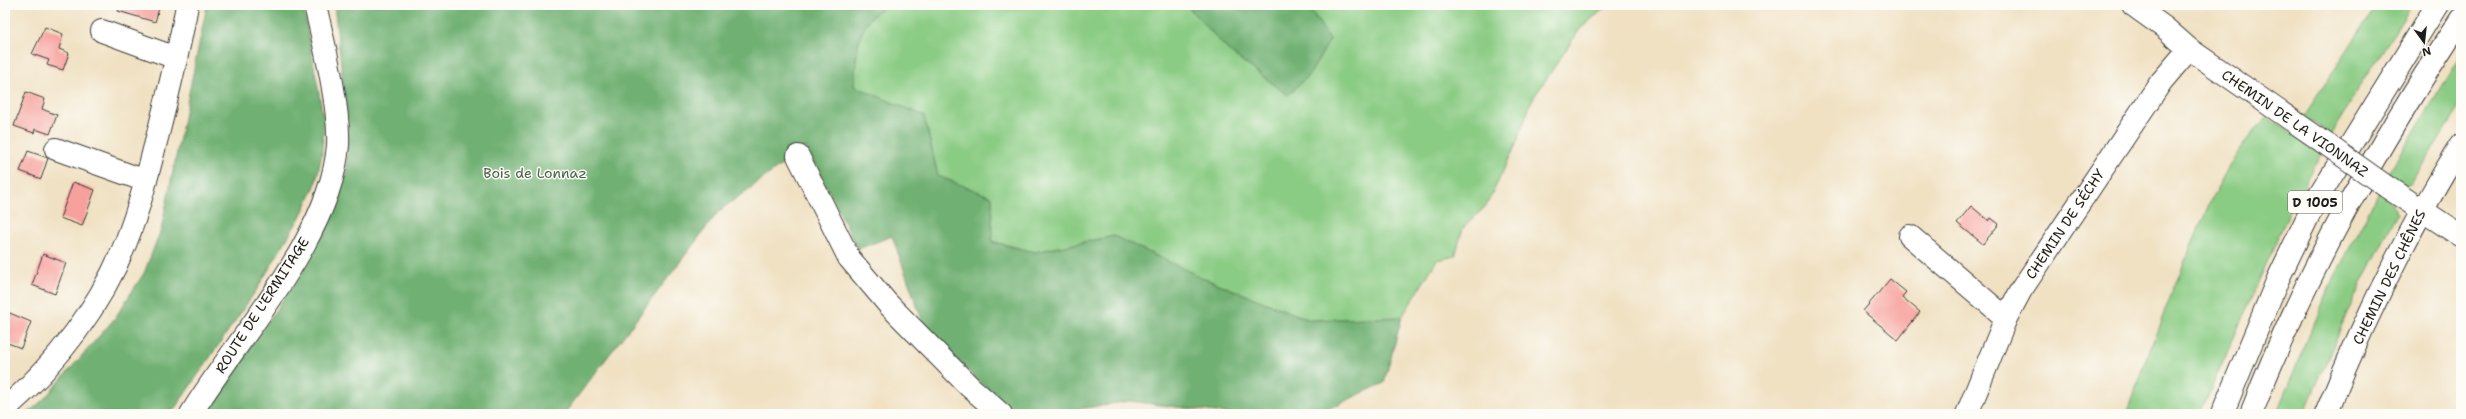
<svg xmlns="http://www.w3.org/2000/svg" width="2466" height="419" viewBox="0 0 2466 419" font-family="'Shantell Sans',sans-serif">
<rect width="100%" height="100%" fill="#fdfcf7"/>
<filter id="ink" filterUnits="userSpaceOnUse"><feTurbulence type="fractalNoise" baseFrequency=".025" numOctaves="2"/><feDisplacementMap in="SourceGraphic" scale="8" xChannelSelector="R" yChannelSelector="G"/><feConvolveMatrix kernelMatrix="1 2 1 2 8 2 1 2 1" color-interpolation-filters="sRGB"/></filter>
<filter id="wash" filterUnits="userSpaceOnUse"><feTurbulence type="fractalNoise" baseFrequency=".012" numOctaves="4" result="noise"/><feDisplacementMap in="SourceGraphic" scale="16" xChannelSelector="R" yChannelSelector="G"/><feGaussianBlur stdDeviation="0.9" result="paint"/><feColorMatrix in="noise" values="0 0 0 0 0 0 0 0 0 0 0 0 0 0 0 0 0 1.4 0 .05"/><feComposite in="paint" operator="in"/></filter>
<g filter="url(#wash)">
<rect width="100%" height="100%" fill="#f0e1c3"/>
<!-- green -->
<path fill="#8bcc84" stroke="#547450" d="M 889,5 L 1186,5 L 1230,52 L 1288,95 L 1330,40 L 1311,10 L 1312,5 L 1608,5 L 1580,29 L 1532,100 L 1515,147 L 1486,206 L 1463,228 L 1455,256 L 1437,260 L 1402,317 L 1310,320 L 1205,279 L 1114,236 L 1035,252 L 991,241 L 992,198 L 938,176 L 924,116 L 854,86 C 857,54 855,19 889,5 Z
M 2377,5 L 2412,5 L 2360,86 L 2331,135 L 2304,116 Z
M 2461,56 L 2461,104 L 2411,183 L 2403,185 L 2388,174 Z
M 2267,116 L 2321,154 L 2288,215 L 2200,414 L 2126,414 C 2145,362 2164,311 2185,261 C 2207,207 2226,160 2267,116 Z
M 2378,193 L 2393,204 L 2397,214 L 2347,313 L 2304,414 L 2276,414 L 2331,284 Z"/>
<!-- forest -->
<path fill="#70b072" stroke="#466647" d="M 207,5 L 303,5 L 324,121 L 322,155 L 315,186 L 300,217 L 257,289 L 171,414 L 27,414 L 44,399 L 115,318 L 144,273 L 161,230 Z
M 334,5 L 889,5 C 855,19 857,54 854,86 L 924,116 L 938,176 L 992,197 L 992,242 L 1035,252 L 1114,236 L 1205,279 L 1310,320 L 1402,317 L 1384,383 L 1317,414 L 1232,414 L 1129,401 L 1049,414 L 1014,414 L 926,331 L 892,236 L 858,249 L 806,147 L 719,211 L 564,414 L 204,414 L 280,304 L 325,228 L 347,173 L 348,125 Z
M 1186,5 L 1312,5 L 1311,10 L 1330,40 L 1310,74 L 1288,95 L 1230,52 Z"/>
<g id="blocks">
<!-- building -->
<path fill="#f7a09d" d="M 120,5 L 160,5 L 155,22 L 118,11 Z
M 45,27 L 63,34 L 59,49 L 69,53 L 63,70 L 47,65 L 49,60 L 32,54 Z
M 26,92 L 45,99 L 42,109 L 57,115 L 50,134 L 35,129 L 34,133 L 14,126 Z
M 28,151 L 48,158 L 41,179 L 20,171 Z
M 73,182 L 95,190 L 82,226 L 60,218 Z
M 1971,206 L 1989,221 L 1991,218 L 1999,224 L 1983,244 L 1957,223 Z
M 43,254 L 66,263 L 55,294 L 32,285 Z
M 1890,279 L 1906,292 L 1902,297 L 1920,312 L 1898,340 L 1863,311 Z
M 5,311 L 31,322 L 21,348 L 5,342 Z"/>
</g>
</g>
<g filter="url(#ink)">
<use href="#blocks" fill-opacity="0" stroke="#3c3a35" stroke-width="1"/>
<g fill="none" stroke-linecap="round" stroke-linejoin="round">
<!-- minor casing -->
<g stroke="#3c3a35" stroke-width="24">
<path id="minor" d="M 2133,5 L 2165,28 L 2189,49 L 2319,139
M 102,31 L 176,58
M 56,149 L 146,181
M 798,156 L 849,258 L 888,304 L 970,387 L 1001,414
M 2387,187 L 2461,236
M 1910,236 L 2006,318
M 5,409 C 56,364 101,306 126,242 C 141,204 150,165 160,126 C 170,86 180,46 187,5
M 191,414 C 238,336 331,238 338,145 C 340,107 324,44 315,5
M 1967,414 L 2006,318 L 2021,290 L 2161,82 L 2189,49
M 2326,414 C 2363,321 2408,230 2461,145"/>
</g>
<!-- highway casing -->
<g stroke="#3c3a35" stroke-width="24">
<path id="highway" d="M 2222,414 L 2278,279 L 2314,204 L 2437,5
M 2251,414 C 2305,273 2378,144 2461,19"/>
</g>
<!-- minor -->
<use href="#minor" stroke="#fff" stroke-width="22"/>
<!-- highway -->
<use href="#highway" stroke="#fff" stroke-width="22"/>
<!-- minor-bridge casing -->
<g stroke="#3c3a35" stroke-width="24" stroke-linecap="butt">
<path id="minor-bridge" d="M 2319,139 L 2387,187"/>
</g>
<!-- minor-bridge -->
<use href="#minor-bridge" stroke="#fff" stroke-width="22"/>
</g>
</g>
<g text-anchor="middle" stroke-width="3" stroke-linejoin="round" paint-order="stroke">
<!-- shield labels -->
<rect fill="#fdfcf7" stroke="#605f5e" stroke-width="1" x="2288" y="191" width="54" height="22" rx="3"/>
<g font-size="13" font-weight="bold" fill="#1c1c1c">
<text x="2315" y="207">D 1005</text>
</g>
<!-- street labels -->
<g font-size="14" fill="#1c1c1c" stroke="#fdfcf7">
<text transform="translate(2295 123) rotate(35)" y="5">CHEMIN DE LA VIONNAZ</text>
<text transform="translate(2065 224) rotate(-56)" y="5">CHEMIN DE SÉCHY</text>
<text transform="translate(2389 277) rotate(-64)" y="5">CHEMIN DES CHÊNES</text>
<text transform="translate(262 305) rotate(-57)" y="5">ROUTE DE L'ERMITAGE</text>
</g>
<!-- park labels -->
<g font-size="14" fill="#486246" stroke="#fdfcf7">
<text x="535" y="178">Bois de Lonnaz</text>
</g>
</g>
<!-- margin -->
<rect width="2466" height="419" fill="none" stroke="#fdfcf7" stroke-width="20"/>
<!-- north arrow -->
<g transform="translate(2424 42) rotate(165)" stroke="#fdfcf7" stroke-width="3" paint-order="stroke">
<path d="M0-3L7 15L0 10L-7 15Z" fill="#1c1c1c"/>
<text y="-6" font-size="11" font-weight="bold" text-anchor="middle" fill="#1c1c1c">N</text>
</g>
</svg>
